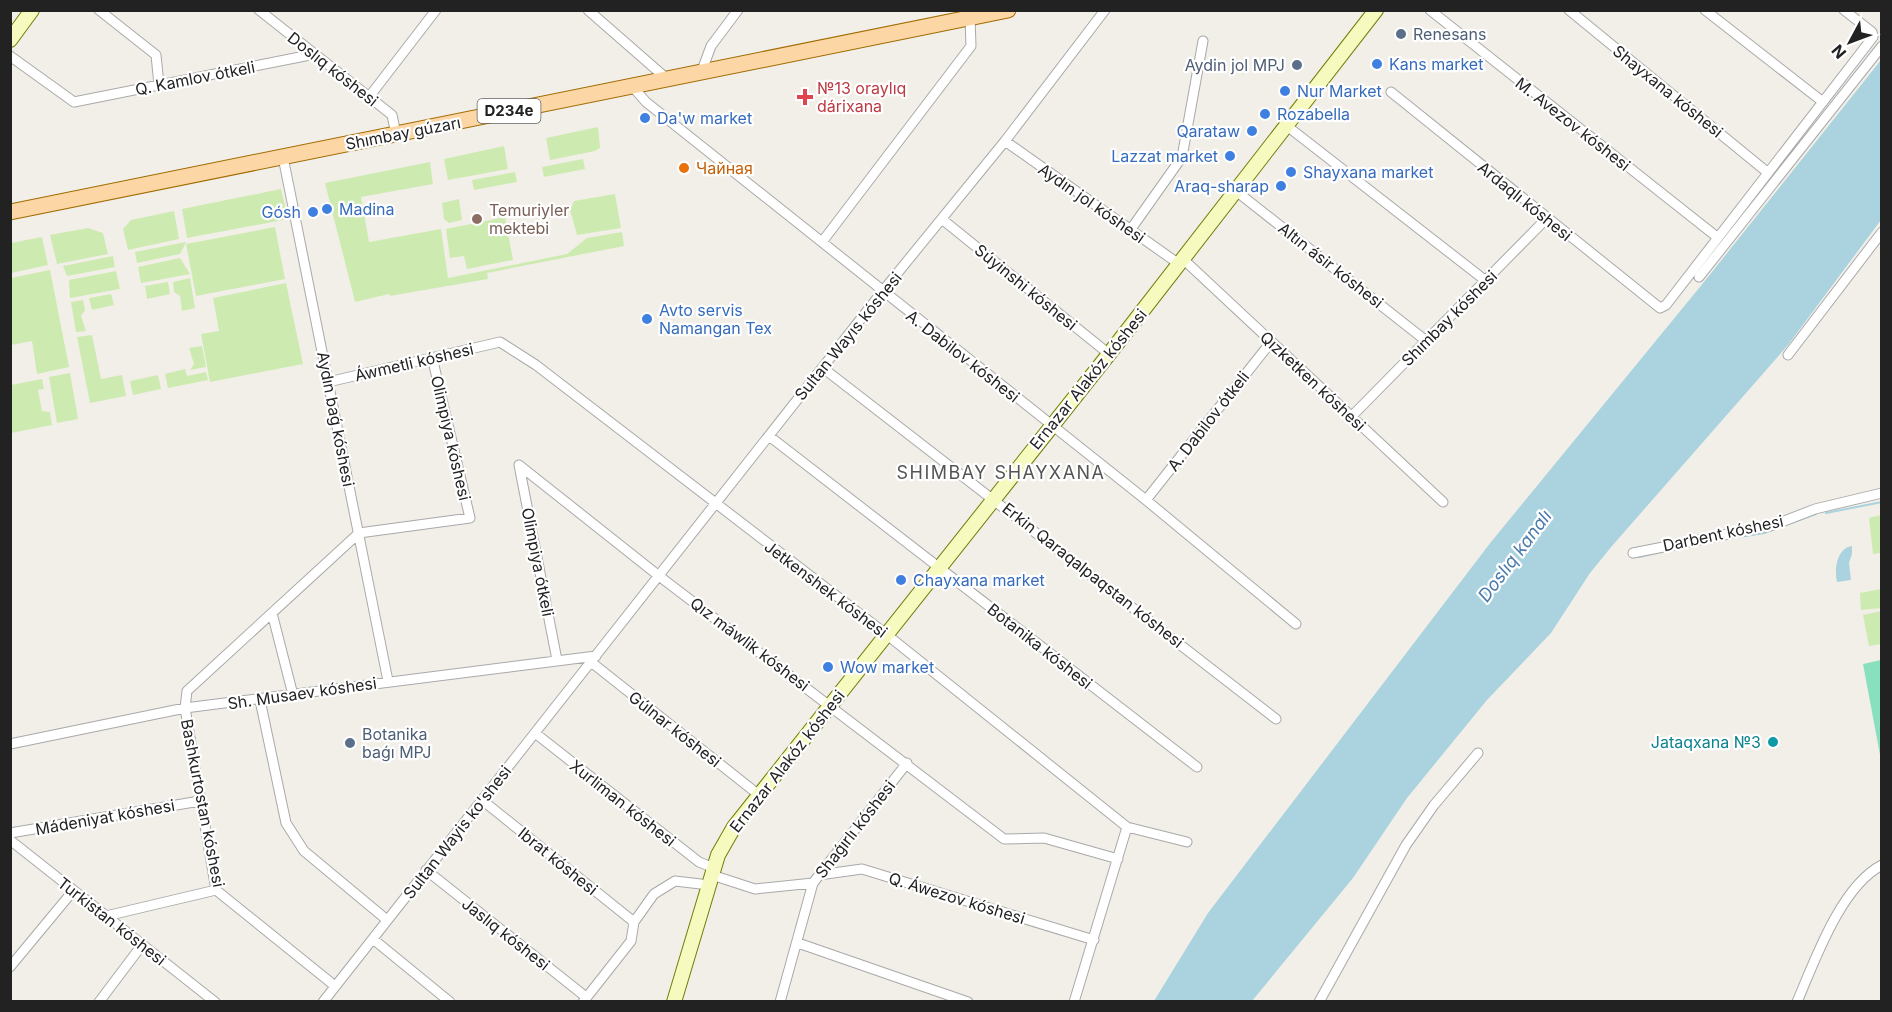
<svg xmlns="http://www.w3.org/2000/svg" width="1892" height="1012" viewBox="0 0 1892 1012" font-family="Inter,sans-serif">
<rect width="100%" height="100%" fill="#f2efe9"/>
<!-- grass -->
<path fill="#cdebb0" d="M 598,127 L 600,148 L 595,151 L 550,160 L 546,138 Z
M 504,146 L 508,169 L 448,180 L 444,159 Z
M 583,159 L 585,169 L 544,177 L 542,167 Z
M 430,162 L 433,184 L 361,197 L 369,242 L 441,229 L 448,278 L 567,254 L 587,238 L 622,232 L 624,246 L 487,273 L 488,279 L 390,296 L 389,294 L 355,302 L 325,183 Z
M 515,172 L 517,182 L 474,190 L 472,180 Z
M 281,189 L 288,219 L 187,238 L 182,209 Z
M 615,194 L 621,228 L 577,235 L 570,210 L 574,201 Z
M 459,199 L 462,220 L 449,223 L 444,219 L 442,203 Z
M 174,211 L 179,239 L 128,250 L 123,229 L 131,220 Z
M 505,217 L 513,260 L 467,269 L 464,256 L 450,258 L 446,229 Z
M 275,227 L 285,279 L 196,296 L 186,244 Z
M 88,228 L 103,233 L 108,254 L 57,264 L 50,235 Z
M 42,237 L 48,265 L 11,273 L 11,243 Z
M 186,242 L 180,254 L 137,263 L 135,252 Z
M 113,256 L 115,267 L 67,276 L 63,266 Z
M 180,258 L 190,274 L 141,283 L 138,267 Z
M 50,270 L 69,367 L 37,374 L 32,341 L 11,345 L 11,278 Z
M 116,271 L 120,289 L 70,298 L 69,280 Z
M 190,278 L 195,308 L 182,311 L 180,296 L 174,292 L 173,282 Z
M 168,282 L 170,294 L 147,299 L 145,286 Z
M 286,283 L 303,364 L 210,382 L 201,334 L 219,331 L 213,298 Z
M 111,294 L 114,305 L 92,310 L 89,298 Z
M 83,300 L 85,310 L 81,316 L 86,331 L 76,332 L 71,302 Z
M 92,335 L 101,379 L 122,375 L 126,396 L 90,403 L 77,337 Z
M 202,346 L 206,367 L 190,370 L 194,364 L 189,348 Z
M 185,369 L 187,376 L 206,372 L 208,380 L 168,388 L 165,374 Z
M 70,373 L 78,419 L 57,423 L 49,377 Z
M 158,375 L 161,389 L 133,395 L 130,381 Z
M 42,379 L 44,389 L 38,390 L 42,411 L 50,412 L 52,425 L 11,433 L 11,385 Z
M 1881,515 L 1881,553 L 1873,554 L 1869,518 Z
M 1881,589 L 1881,608 L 1861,610 L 1860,593 Z
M 1881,611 L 1881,644 L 1869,646 L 1863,615 Z"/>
<!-- pitch -->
<path fill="#88e0be" d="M 1881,660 L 1882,660 L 1881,760 L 1863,664 Z"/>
<!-- water -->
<path fill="#aad3df" d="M 1881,60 L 1881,220 L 1788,345 L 1612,546 L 1590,573 L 1551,633 L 1487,700 L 1407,798 L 1353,878 L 1252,1001 L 1154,1001 L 1208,913 L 1491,542 L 1704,282 Z
M 1852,546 L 1852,554 L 1849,563 L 1851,580 L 1837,582 C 1834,569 1837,548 1852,546 Z"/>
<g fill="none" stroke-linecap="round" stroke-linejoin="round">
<!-- stream -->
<path stroke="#aad3df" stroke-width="2" d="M 1826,513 L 1882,502
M 1739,537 L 1764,533 L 1816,514
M 1639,557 L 1669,550"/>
<!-- street casing -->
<g stroke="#a9a9a9" stroke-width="11">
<path id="street" d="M 99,10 L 156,55 L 159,85
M 259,10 L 392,115 L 396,134
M 588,10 L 667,79
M 1430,10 L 1717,237
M 1569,10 L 1767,172
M 1705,10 L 1823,102
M 10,56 L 74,102 L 315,54
M 701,73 L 711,46 L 738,10
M 632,86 L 646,102 L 1146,500 L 1296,624
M 1391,92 L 1660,308 L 1666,305 L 1873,37 L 1872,32 L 1844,10
M 369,97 L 436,10
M 1287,126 L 1486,281
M 1005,141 L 1179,264
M 283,157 L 388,681
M 1236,191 L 1425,340
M 943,220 L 1109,354
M 1131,229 L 1182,157 L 1203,41
M 822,242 L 971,46 L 970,18
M 1183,259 L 1443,502
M 1699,277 L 1882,46
M 1788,355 L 1882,232
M 823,368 L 1276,719
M 328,382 L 500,342 L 536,365 L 886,634 L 1127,827 L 1187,842
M 1351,417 L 1547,218
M 769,436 L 1197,767
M 519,465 L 659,576 L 1004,839 L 1044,838 L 1118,859
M 519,465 L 557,660
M 1146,500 L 1271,342
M 1633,553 L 1774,525 L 1815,509 L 1882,493
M 272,613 L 293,695
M 591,662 L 759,795
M 260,700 L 286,823 L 304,851 L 387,920
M 535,733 L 699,862 L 714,868
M 10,744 L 185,708 L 596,656
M 482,800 L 634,922
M 10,833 L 200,801
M 10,840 L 215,1002
M 426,870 L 586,997
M 712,875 L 755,889 L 813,883
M 819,875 L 862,869 L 1094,940
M 106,916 L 216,890
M 373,939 L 450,1002
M 798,943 L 968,1002
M 10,967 L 73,891
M 335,986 L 216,890 L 185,708 L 187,691 L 359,533 L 470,518 L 432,357
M 99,1002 L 142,945
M 323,1002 L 882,292 L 1005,141 L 1105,10
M 583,1002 L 631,941 L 634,922 L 654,894 L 675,881 L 709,885
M 780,1002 L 813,883 L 907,763
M 1074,1002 L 1127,827
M 1319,1002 L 1406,845 L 1434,805 L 1478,753
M 1797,1002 C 1815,960 1841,886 1882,865"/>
</g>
<!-- secondary casing -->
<g stroke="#707d05" stroke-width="16">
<path id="secondary" d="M 10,40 L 32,10
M 674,1002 L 718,855 L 734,827 L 1109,354 L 1376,10"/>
</g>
<!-- primary casing -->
<g stroke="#a06b00" stroke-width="17">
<path id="primary" d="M 10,212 L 1008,10"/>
</g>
<!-- street -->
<use href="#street" stroke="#fff" stroke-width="9"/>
<!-- secondary -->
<use href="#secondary" stroke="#f7fabf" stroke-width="14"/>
<!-- primary -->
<use href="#primary" stroke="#fcd6a4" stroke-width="15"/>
</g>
<!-- markers -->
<g fill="#5c6f8a" stroke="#fff" stroke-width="2">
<circle cx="1401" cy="34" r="6"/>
<circle cx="1297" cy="65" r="6"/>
<circle cx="350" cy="743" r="6"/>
</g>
<g fill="#3f7fe0" stroke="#fff" stroke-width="2">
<circle cx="1377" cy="64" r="6"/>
<circle cx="1285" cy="91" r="6"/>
<circle cx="1265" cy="114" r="6"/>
<circle cx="645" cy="118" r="6"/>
<circle cx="1252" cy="131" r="6"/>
<circle cx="1230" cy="156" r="6"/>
<circle cx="1291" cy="172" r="6"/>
<circle cx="1281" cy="186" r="6"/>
<circle cx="327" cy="209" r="6"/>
<circle cx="313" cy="212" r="6"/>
<circle cx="647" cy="319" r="6"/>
<circle cx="901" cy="580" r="6"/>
<circle cx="828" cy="667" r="6"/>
</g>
<path fill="#e0444e" stroke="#fff" stroke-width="2" d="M802 88h6v6h6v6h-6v6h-6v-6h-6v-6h6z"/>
<circle fill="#e8710a" stroke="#fff" stroke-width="2" cx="684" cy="168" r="6"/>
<circle fill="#8d6e63" stroke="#fff" stroke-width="2" cx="477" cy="219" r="6"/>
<circle fill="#0f9aa8" stroke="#fff" stroke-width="2" cx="1773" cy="742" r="6"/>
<g text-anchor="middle" stroke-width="4.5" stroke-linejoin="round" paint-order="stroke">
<!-- shield labels -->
<rect fill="#fff" stroke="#646464" stroke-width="1.5" x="477.5" y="99" width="63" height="24" rx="4.5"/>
<g font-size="15" font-weight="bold" fill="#222">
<text x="509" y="116">D234e</text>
</g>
<!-- service labels -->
<g font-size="16" fill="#4e5e75" stroke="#fff" text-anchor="start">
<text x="1413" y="40">Renesans</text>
<text x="1285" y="71" text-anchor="end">Aydin jol MPJ</text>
<text x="362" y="740">Botanika<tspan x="362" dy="18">baǵı MPJ</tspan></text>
</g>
<!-- shop labels -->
<g font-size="16" fill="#366cbe" stroke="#fff" text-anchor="start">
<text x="1389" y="70">Kans market</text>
<text x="1297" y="97">Nur Market</text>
<text x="1277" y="120">Rozabella</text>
<text x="657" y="124">Da'w market</text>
<text x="1240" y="137" text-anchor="end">Qarataw</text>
<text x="1218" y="162" text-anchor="end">Lazzat market</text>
<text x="1303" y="178">Shayxana market</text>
<text x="1269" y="192" text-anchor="end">Araq-sharap</text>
<text x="339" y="215">Madina</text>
<text x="301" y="218" text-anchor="end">Gósh</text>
<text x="659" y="316">Avto servis<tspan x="659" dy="18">Namangan Tex</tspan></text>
<text x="913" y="586">Chayxana market</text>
<text x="840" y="673">Wow market</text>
</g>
<!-- street labels -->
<g font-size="16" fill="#222" stroke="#fff">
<text transform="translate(333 69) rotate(38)" y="6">Doslıq kóshesi</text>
<text transform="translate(195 78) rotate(-11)" y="6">Q. Kamlov ótkeli</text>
<text transform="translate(1668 91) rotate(39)" y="6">Shayxana kóshesi</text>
<text transform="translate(1573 124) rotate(38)" y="6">M. Avezov kóshesi</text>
<text transform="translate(403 133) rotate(-11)" y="6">Shımbay gúzarı</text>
<text transform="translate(1525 201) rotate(39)" y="6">Ardaqlı kóshesi</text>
<text transform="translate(1092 203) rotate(35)" y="6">Aydın jol kóshesi</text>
<text transform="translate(1331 265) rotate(38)" y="6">Altın ásir kóshesi</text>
<text transform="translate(1026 287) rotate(39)" y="6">Súyinshi kóshesi</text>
<text transform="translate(1449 318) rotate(-45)" y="6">Shımbay kóshesi</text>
<text transform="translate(848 336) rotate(-51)" y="6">Sultan Wayıs kóshesi</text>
<text transform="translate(963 356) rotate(38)" y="6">A. Dabilov kóshesi</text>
<text transform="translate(414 362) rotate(-13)" y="6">Áwmetli kóshesi</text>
<text transform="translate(1088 379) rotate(-51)" y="6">Ernazar Alakóz kóshesi</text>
<text transform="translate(1313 381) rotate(43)" y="6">Qızketken kóshesi</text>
<text transform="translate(336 419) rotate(79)" y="6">Aydın baǵ kóshesi</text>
<text transform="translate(1208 421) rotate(-52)" y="6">A. Dabilov ótkeli</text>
<text transform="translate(451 438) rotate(77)" y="6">Olimpiya kóshesi</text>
<text transform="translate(1723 533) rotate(-12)" y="6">Darbent kóshesi</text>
<text transform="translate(538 562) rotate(79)" y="6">Olimpiya ótkeli</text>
<text transform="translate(1093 575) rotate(38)" y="6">Erkin Qaraqalpaqstan kóshesi</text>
<text transform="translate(826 589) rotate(37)" y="6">Jetkenshek kóshesi</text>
<text transform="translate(750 644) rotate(37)" y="6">Qız máwlik kóshesi</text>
<text transform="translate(1040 646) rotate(38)" y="6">Botanika kóshesi</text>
<text transform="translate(302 693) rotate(-8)" y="6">Sh. Musaev kóshesi</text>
<text transform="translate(675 729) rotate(38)" y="6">Gúlnar kóshesi</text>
<text transform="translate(787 761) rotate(-52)" y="6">Ernazar Alakóz kóshesi</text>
<text transform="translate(203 803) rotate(79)" y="6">Bashkurtostan kóshesi</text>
<text transform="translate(623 803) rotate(38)" y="6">Xurliman kóshesi</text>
<text transform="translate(105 817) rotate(-10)" y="6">Mádeniyat kóshesi</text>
<text transform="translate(855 829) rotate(-52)" y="6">Shaǵırlı kóshesi</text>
<text transform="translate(457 832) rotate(-52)" y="6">Sultan Wayis ko'shesi</text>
<text transform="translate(558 861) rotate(39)" y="6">Ibrat kóshesi</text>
<text transform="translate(957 898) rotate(17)" y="6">Q. Áwezov kóshesi</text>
<text transform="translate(112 921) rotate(38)" y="6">Turkistan kóshesi</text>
<text transform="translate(506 934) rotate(38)" y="6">Jaslıq kóshesi</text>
</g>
<!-- health labels -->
<g font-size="16" fill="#be3a42" stroke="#fff" text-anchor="start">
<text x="817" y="94">№13 oraylıq<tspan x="817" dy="18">dárixana</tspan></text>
</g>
<!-- food labels -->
<g font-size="16" fill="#c56008" stroke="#fff" text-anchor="start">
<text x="696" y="174">Чайная</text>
</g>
<!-- education labels -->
<g font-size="16" fill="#785e54" stroke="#fff" text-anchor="start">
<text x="489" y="216">Temuriyler<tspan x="489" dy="18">mektebi</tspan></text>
</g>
<!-- culture labels -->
<g font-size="16" fill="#0d838f" stroke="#fff" text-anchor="end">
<text x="1761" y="748">Jataqxana №3</text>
</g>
<!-- neighbourhood labels -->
<g font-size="18" letter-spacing="1.5" fill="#555" stroke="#fff">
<text x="1001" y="479">SHIMBAY SHAYXANA</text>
</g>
<!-- water labels -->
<g font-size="18" font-style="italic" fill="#4a7aab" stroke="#fff">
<text transform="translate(1515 556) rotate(-53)" y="6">Doslıq kanalı</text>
</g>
</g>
<!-- border -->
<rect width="1892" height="1012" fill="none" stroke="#222222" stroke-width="24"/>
<!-- north arrow -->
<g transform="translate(1850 42) rotate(229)" stroke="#ffffff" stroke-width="4.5" paint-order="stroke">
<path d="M0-4.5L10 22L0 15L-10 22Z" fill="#222222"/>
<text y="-9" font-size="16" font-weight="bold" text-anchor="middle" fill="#222222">N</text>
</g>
</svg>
